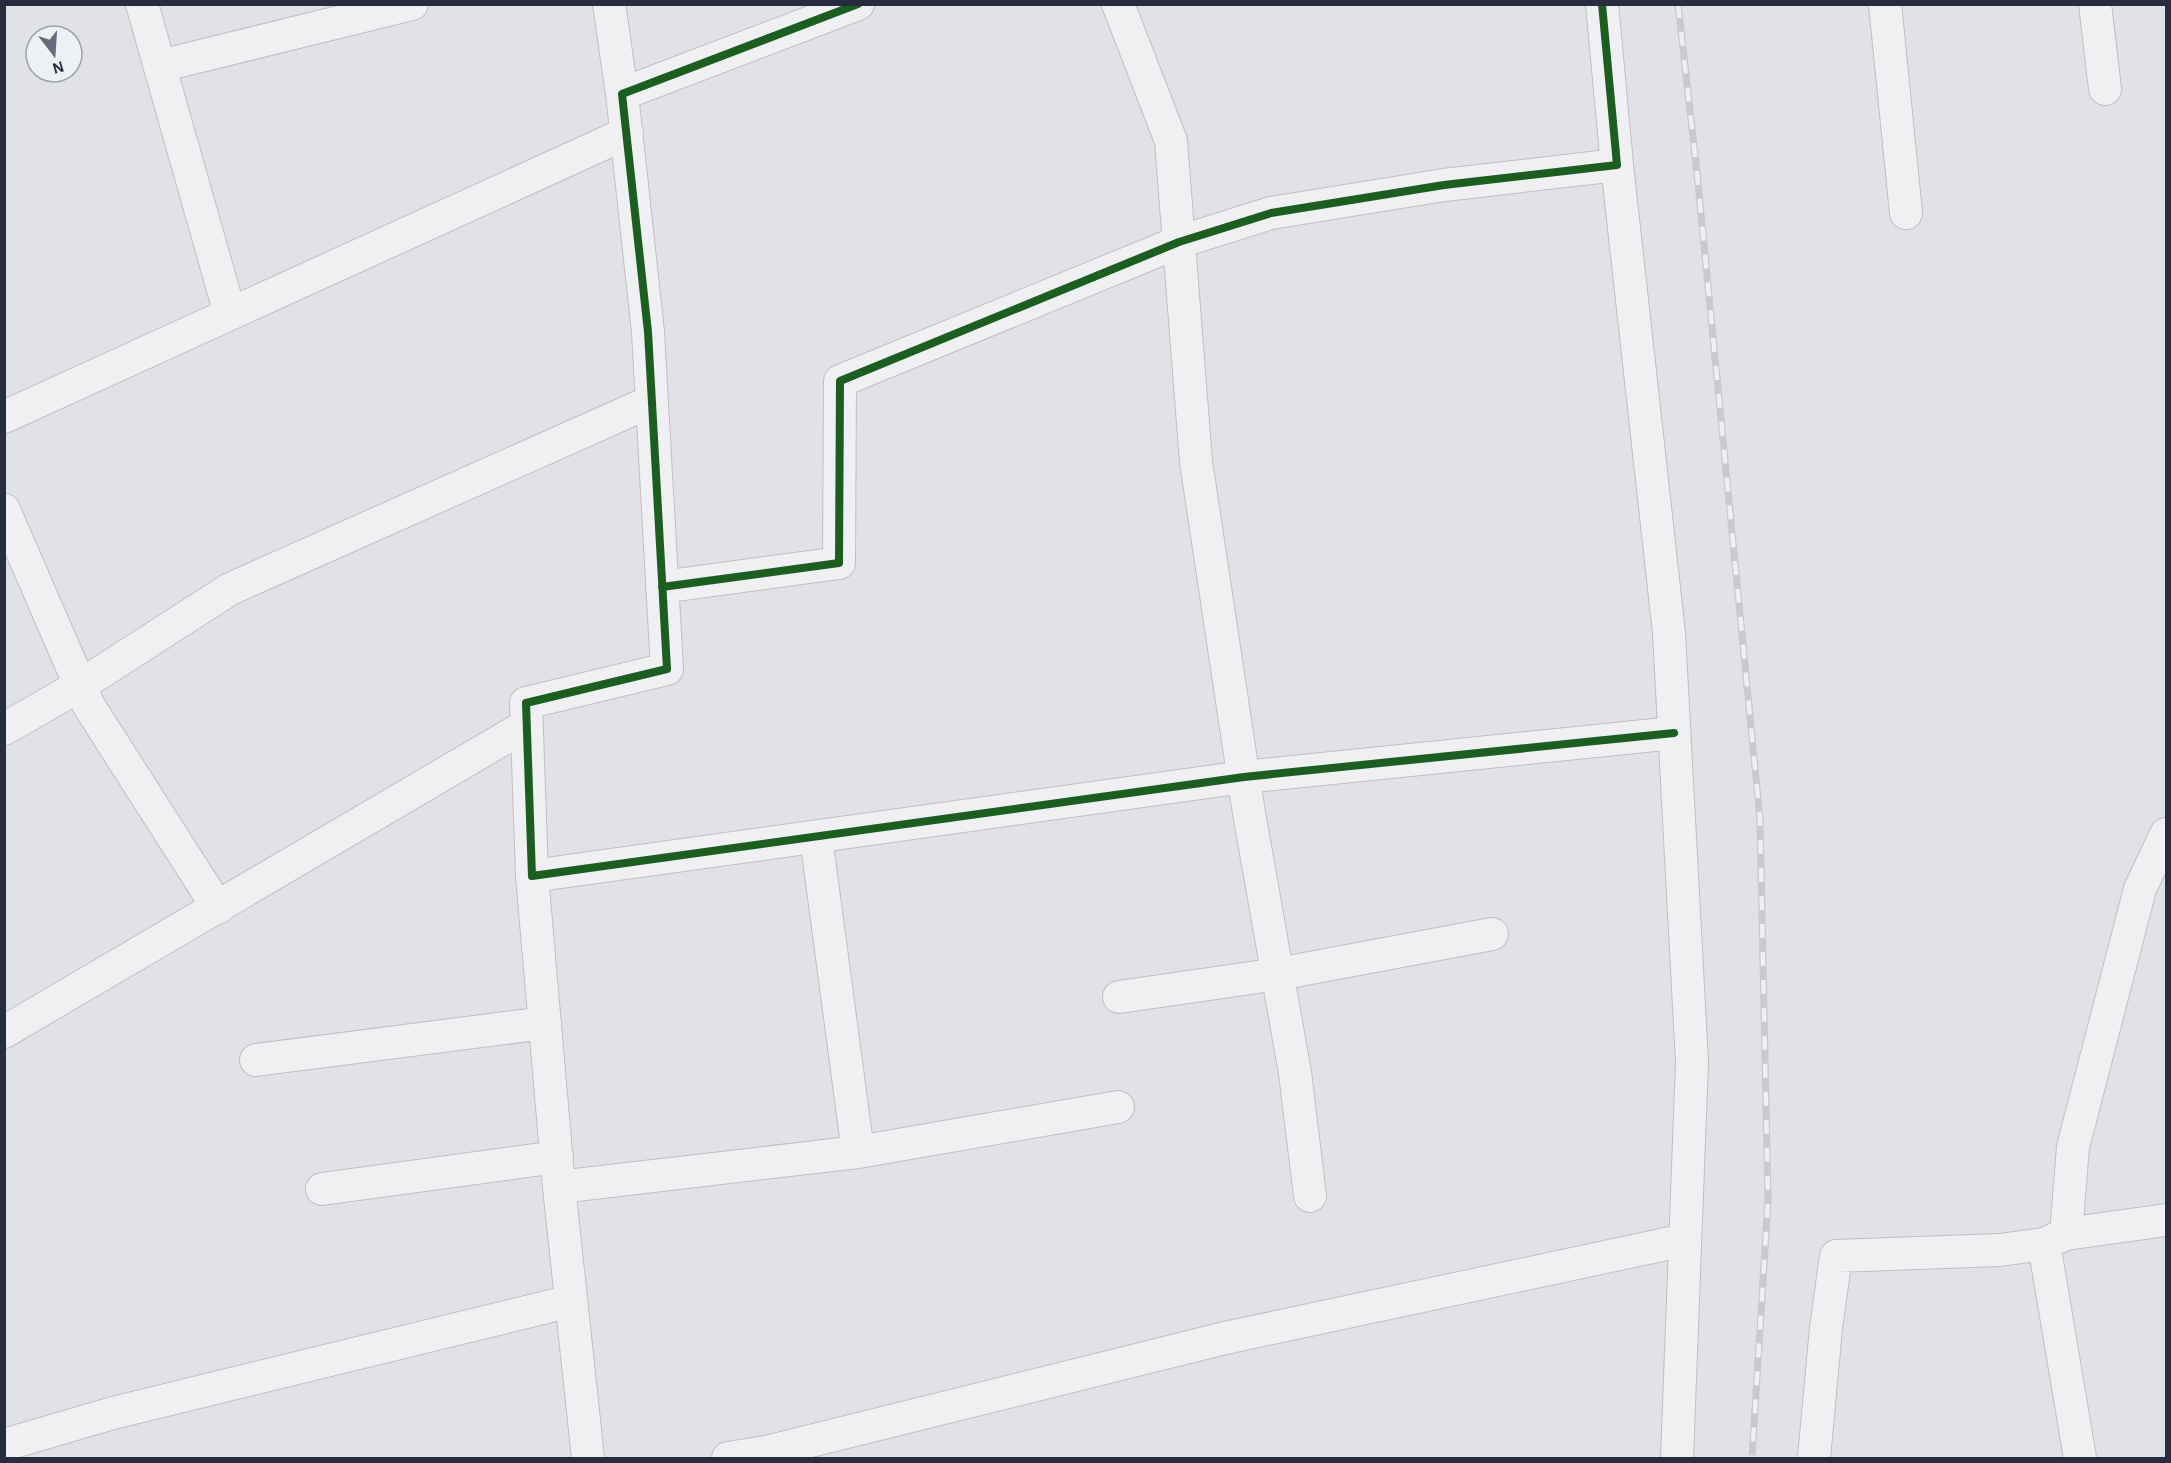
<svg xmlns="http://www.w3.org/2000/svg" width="2171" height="1463" viewBox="0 0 2171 1463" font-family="'Alegreya Sans',sans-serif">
<rect width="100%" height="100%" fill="#e0e2e6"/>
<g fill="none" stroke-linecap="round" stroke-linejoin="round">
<!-- minor casing -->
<g stroke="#bec0c4" stroke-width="34">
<path id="minor" d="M 142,4 L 230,314
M 609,4 L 622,94
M 858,4 L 622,94 L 648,332 L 667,669 L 526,703 L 532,876 L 1244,777 L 1674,733
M 1118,4 L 1171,141 L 1196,462 L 1249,813 L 1295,1073 L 1310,1196
M 1885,4 L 1906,213
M 2095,4 L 2105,89
M 160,66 L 412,4
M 1617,165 L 1669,633 L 1692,1062 L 1677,1458
M 4,417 L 627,133
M 4,510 L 89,706 L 218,908
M 662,587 L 839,563 L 840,381 L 1179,242 L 1271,213 L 1444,185 L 1617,165 L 1602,4
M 4,729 L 81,685 L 230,589 L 652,401
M 532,876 L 559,1187 L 588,1458
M 1119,997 L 1278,974 L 1492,934
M 4,1032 L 527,725
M 256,1060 L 545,1023
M 858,1152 L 1118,1107
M 559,1187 L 858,1152 L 816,837
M 322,1189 L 557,1157
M 2066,1234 L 2073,1147 L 2140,889 L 2166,834
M 2044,1244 L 2080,1458
M 4,1445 L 113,1413 L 571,1301
M 728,1458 L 766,1452 L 1225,1338 L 1685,1240
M 1814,1458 L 1826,1328 L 1836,1256 L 2000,1250 L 2044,1244 L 2066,1234 L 2166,1220"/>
</g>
<!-- minor -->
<use href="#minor" stroke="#f0f0f2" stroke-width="32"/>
<!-- rail casing -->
<g stroke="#c9cace" stroke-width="7">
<path id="rail" d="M 1678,4 L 1697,173 L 1760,819 L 1768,1200 L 1752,1458"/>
</g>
<!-- rail -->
<use href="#rail" stroke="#edf0f5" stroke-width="4.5" stroke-dasharray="14" stroke-linecap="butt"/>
<!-- cycleway casing -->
<g stroke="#edf0f5" stroke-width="11">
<path id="cycleway" d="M 858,4 L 622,94 L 648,332 L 667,669 L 526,703 L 532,876 L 1244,777 L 1674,733
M 662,587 L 839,563 L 840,381 L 1179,242 L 1271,213 L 1444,185 L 1617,165 L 1602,4"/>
</g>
<!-- cycleway -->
<use href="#cycleway" stroke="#1b5e20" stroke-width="8"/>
</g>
<!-- border -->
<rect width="2171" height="1463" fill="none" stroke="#272d3f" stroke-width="12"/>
<!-- north arrow -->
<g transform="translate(54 54) rotate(163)"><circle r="28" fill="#edf0f5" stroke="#9ea2ac" stroke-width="1.5"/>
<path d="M0-4.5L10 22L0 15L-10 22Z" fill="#686c79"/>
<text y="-9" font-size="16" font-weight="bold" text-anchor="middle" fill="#272d3f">N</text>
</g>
</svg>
